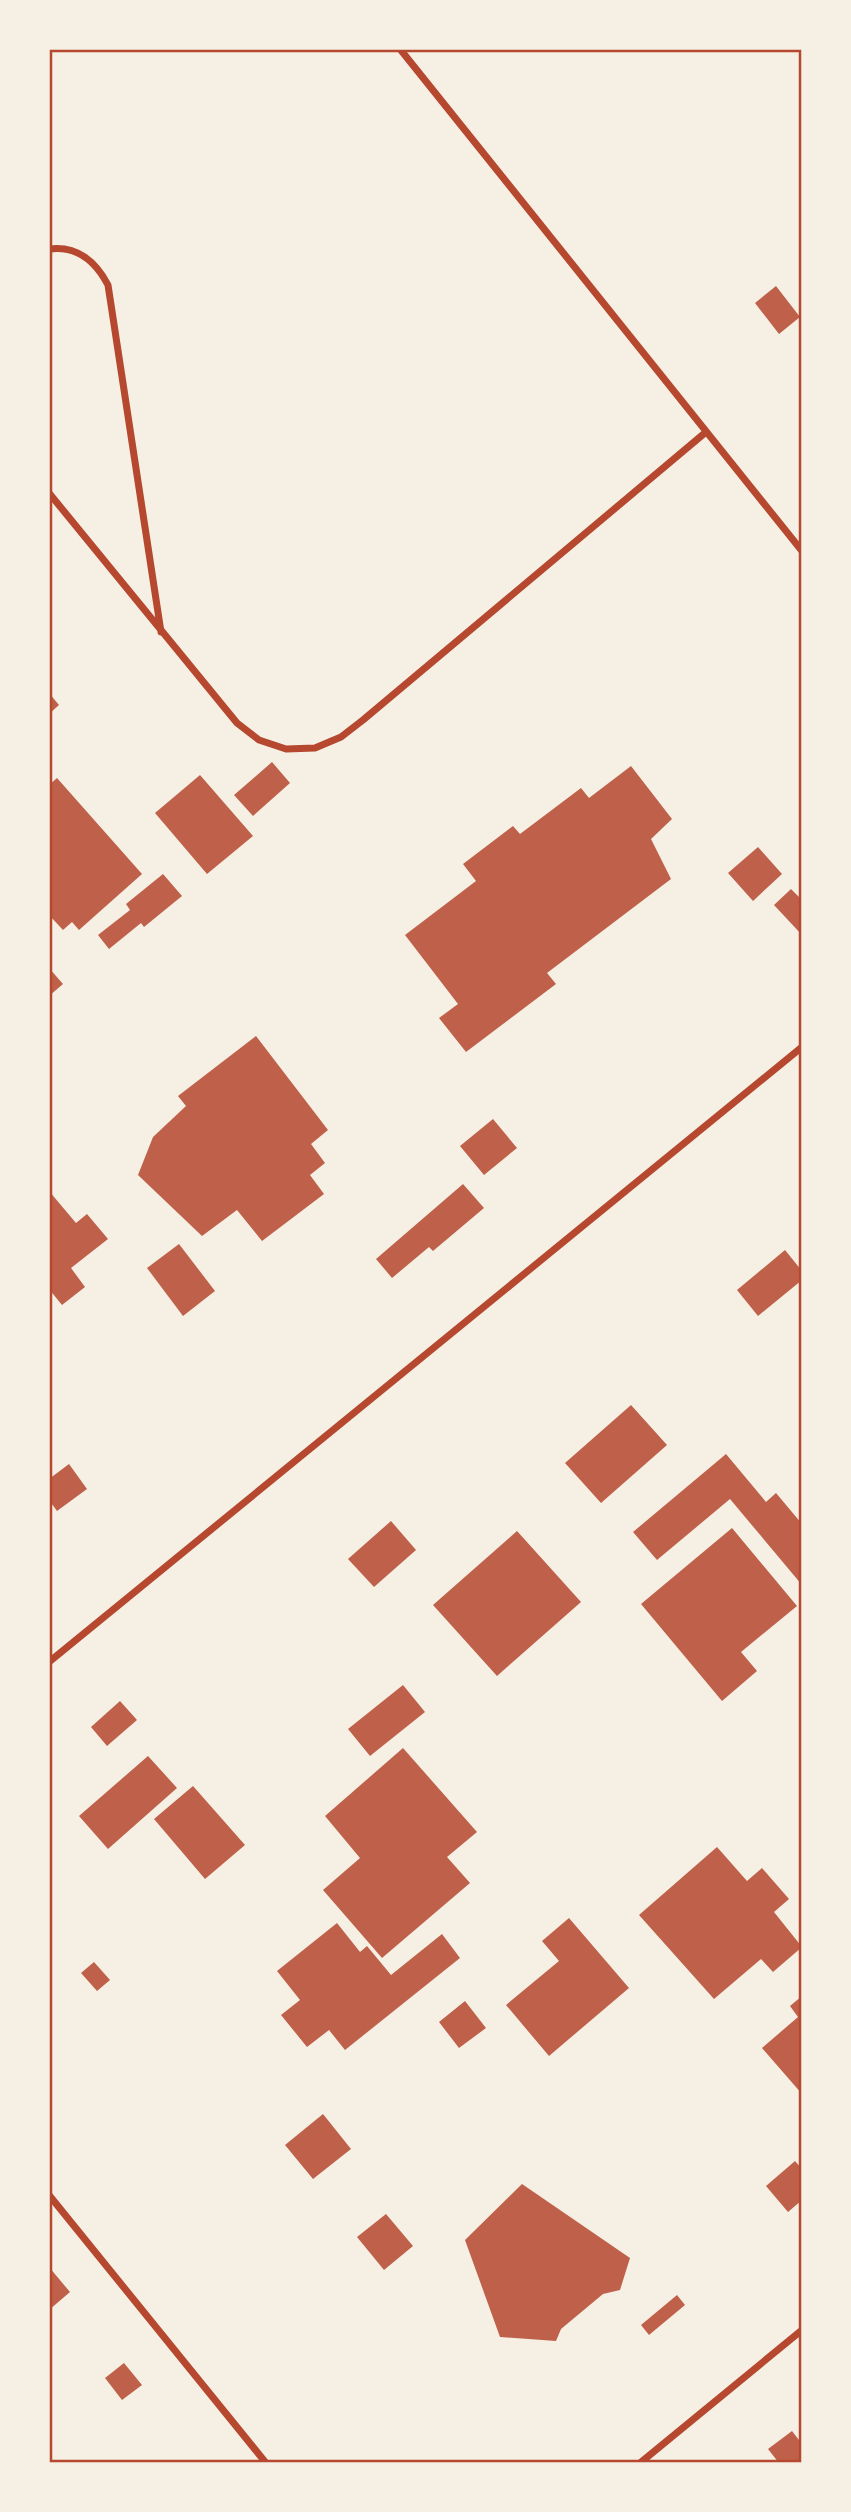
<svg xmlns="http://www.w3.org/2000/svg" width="851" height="2512" viewBox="0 0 851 2512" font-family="'Nunito Sans',sans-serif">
<rect width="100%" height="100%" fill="#f6efe4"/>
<!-- building -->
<path fill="#bf614a" d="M 776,286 L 800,317 L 779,334 L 755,303 Z
M 49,693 L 59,705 L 49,714 Z
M 272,762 L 290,783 L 253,816 L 234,795 Z
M 631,766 L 672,819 L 651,839 L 671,879 L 547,973 L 556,984 L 466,1052 L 439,1018 L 458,1004 L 405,935 L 476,881 L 463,864 L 513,826 L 520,834 L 581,788 L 589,798 Z
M 200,775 L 253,836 L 207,874 L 155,813 Z
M 57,778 L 142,874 L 79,930 L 72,922 L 63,930 L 49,915 L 49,785 Z
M 758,847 L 782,874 L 753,901 L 728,873 Z
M 163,874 L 182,896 L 144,927 L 141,923 L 109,949 L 98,935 L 130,910 L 126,904 Z
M 791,889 L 802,900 L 802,935 L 774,905 Z
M 49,968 L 63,984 L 49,996 Z
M 256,1036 L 328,1130 L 311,1144 L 325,1163 L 310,1175 L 324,1194 L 262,1241 L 237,1210 L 202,1236 L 138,1175 L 153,1137 L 186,1106 L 178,1096 Z
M 493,1119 L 517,1148 L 484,1175 L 460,1146 Z
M 463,1184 L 484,1208 L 433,1251 L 429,1247 L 392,1278 L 376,1259 Z
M 49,1191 L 76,1223 L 87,1214 L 108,1239 L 71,1268 L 85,1287 L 62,1305 L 49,1289 Z
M 179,1244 L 215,1291 L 183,1316 L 147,1268 Z
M 785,1250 L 802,1271 L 802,1280 L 758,1316 L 737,1290 Z
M 631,1405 L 667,1445 L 601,1503 L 565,1463 Z
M 726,1454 L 766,1502 L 776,1493 L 802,1524 L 802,1585 L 730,1499 L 657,1560 L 633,1532 Z
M 69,1464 L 87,1489 L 57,1511 L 49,1500 L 49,1479 Z
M 391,1521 L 416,1550 L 374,1587 L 348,1559 Z
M 732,1528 L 797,1606 L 741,1652 L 757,1671 L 722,1701 L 641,1604 Z
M 517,1531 L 581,1602 L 497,1676 L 433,1605 Z
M 403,1685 L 425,1712 L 370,1756 L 348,1729 Z
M 120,1701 L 137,1720 L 107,1746 L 91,1727 Z
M 403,1748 L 477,1832 L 447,1857 L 470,1883 L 382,1958 L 323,1890 L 360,1858 L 325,1816 Z
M 148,1756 L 177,1788 L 108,1849 L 79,1816 Z
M 193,1786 L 245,1845 L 205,1879 L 154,1819 Z
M 717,1847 L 747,1881 L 762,1868 L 789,1899 L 774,1912 L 802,1947 L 773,1972 L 761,1959 L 714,1999 L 639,1915 Z
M 569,1918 L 629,1988 L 549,2056 L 506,2005 L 559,1961 L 542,1941 Z
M 337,1923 L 360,1952 L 367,1946 L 391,1975 L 442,1934 L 460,1958 L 345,2050 L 329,2030 L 307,2047 L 281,2015 L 300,2000 L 277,1971 Z
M 94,1962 L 110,1980 L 97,1991 L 81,1973 Z
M 802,1996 L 802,2094 L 762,2048 L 798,2017 L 790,2006 Z
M 465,2001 L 486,2028 L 459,2048 L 439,2022 Z
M 323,2114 L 351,2149 L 313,2179 L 285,2145 Z
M 795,2161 L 802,2169 L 802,2200 L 788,2212 L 766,2186 Z
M 522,2184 L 630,2258 L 620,2290 L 603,2294 L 561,2329 L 556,2341 L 500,2337 L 465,2240 Z
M 386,2214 L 413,2246 L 384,2270 L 357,2237 Z
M 49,2267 L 70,2292 L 49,2310 Z
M 677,2295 L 685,2305 L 649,2335 L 641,2325 Z
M 124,2363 L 142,2385 L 122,2400 L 105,2378 Z
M 792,2431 L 802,2444 L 802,2463 L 779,2463 L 768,2449 Z"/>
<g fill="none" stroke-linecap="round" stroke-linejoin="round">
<!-- minor -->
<path stroke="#b5482f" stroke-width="7" d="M 400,49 L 802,551
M 49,249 C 77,245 96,262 108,285 L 161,632
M 49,493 L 237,723 L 259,740 L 286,749 L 315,748 L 341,737 L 363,720 L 706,432
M 49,1662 L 802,1047
M 49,2195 L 266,2463
M 640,2463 L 802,2330"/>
</g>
<!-- border -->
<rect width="851" height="2512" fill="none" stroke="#f6efe4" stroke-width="102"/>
<rect x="51" y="51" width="749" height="2410" fill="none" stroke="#b5482f" stroke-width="2.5"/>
</svg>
